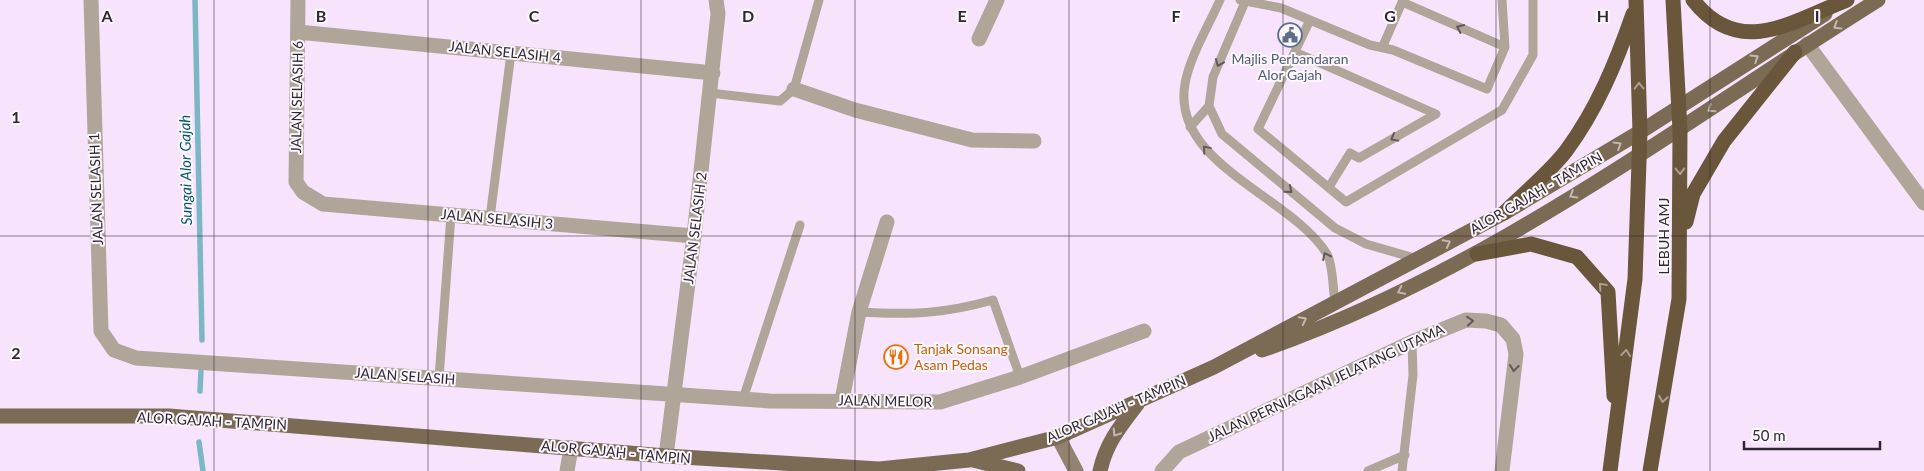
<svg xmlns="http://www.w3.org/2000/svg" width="1924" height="471" viewBox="0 0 1924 471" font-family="Lato,sans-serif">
<rect width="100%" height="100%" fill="#f7e4fc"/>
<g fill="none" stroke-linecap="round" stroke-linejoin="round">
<!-- stream -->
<path stroke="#7db6c5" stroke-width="5.5" d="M 195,0 L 202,340
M 200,391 L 201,371
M 199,442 L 203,471"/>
<!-- lane -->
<path stroke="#afa598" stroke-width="9" d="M 1220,0 C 1209,25 1189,58 1185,84 C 1171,164 1291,196 1327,254 C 1333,264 1333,291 1335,303
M 1240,0 L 1281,8 L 1370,45 L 1393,50 L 1487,89 L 1505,47 L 1502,0
M 1245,2 L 1213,77 L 1209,106 L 1222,134 L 1335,228 L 1366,244 L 1418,259
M 1402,2 L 1505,47
M 1310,20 L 1258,129 L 1346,202 L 1502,110 L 1533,55 L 1533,0
M 1382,48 L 1403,0
M 1295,52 L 1436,114
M 710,93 L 780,101 L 794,89 L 819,0
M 1190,127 L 1209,106
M 1329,187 L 1350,153 L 1359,158 L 1436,114
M 490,218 L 511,53
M 859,312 C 911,315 943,314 993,300 L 1020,377
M 439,378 L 451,215
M 743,399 L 800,225
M 1368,471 L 1405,455
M 1402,471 L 1413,375 L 1412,342"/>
<!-- street -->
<path stroke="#afa598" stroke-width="15" d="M 91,0 L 101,331 L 114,350 L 136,358 L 770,401 L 940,402 L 1020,377 L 1144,331
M 298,0 L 296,182 L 303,192 L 323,204 L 694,236
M 298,32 L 713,73
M 979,39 L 997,0
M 1807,44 L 1924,203
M 794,89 L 855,110 L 972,140 L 1034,141
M 842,400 L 859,312 L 887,222
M 666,456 L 694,236 L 718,14 L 716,0
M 567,471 L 571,448
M 1162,471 L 1179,452 L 1412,342 L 1466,320 L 1486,321 L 1501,325 L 1513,339 L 1516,354 L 1502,471"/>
<!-- secondary -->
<path stroke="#928370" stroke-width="15" d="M 1058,437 L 1076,471"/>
<!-- primary -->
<path stroke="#7c6b54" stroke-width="15" d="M 1262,350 C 1487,272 1678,125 1878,0
M 0,416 L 169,416 L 666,456 L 879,469 L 969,460 L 1058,437 L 1214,367 L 1504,213 L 1640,132 L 1825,14
M 973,460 L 1018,471
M 1100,471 C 1106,443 1121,425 1138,403"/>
<!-- highway -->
<path stroke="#6a563b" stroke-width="15" d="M 1693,0 C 1739,59 1791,22 1847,0
M 1504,213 C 1524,193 1549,173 1566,151 C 1597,109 1616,63 1633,14
M 1686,222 L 1693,194 L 1724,141 L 1795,52
M 1477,254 L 1531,244 L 1577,257 L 1608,292 L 1614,396
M 1610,471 L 1635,279 L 1640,132 L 1636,0
M 1650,471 L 1679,299 L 1680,130 L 1673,0"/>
</g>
<!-- one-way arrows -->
<defs><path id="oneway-chevron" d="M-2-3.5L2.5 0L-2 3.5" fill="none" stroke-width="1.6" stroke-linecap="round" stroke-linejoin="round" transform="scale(1.25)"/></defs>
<g stroke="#c2b8b1">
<use href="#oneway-chevron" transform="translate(1837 26) rotate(148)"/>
<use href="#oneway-chevron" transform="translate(1755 58) rotate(-32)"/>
<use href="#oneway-chevron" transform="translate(1711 109) rotate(146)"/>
<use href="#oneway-chevron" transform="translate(1618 145) rotate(-31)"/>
<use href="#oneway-chevron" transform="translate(1573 195) rotate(149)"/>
<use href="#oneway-chevron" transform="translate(1447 243) rotate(-28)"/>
<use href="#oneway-chevron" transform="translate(1401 291) rotate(154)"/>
<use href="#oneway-chevron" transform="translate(1303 320) rotate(-28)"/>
<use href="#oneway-chevron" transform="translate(1116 433) rotate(124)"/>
</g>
<g stroke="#63595b">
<use href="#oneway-chevron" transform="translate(1460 28) rotate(-156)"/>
<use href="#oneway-chevron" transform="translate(1219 63) rotate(113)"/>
<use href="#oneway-chevron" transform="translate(1394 138) rotate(151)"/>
<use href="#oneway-chevron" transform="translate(1206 149) rotate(-130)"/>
<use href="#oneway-chevron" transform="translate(1289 190) rotate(40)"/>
<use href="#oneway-chevron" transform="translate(1326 256) rotate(-115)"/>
<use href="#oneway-chevron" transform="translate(1470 321) rotate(-5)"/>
<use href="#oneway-chevron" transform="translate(1514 368) rotate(97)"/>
</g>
<g stroke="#ac9e92">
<use href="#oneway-chevron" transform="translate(1639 86) rotate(-91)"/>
<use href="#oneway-chevron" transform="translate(1680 171) rotate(89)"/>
<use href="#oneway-chevron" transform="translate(1602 286) rotate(-132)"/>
<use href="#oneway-chevron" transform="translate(1626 353) rotate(-83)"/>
<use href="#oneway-chevron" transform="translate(1663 399) rotate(99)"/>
</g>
<!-- grid -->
<path fill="none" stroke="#302732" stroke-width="1" stroke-opacity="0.55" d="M 214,0 L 214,471M 428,0 L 428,471M 641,0 L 641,471M 855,0 L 855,471M 1069,0 L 1069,471M 1283,0 L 1283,471M 1496,0 L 1496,471M 1710,0 L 1710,471M 0,236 L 1924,236"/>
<!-- icons -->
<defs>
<g id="civic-ring" transform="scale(1.25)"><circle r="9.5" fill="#fcf7fd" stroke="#5c6f8a" stroke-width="1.5"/><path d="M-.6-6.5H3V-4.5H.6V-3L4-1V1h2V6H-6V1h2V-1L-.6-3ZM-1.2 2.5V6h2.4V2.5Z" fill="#5c6f8a"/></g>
<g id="restaurant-ring" transform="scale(1.25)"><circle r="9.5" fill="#fcf7fd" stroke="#e8710a" stroke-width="1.5"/><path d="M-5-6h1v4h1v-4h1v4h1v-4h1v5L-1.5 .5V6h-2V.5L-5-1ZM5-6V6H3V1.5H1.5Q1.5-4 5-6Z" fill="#e8710a"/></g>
</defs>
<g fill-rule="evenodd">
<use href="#civic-ring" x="1290" y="35"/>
<use href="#restaurant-ring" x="896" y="357"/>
</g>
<g text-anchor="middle" stroke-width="4" stroke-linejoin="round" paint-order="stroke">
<!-- street labels -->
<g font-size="14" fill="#302732" stroke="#fcf7fd">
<text transform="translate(505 52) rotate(6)" y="5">JALAN SELASIH 4</text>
<text transform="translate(297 97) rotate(-89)" y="5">JALAN SELASIH 6</text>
<text transform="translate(96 189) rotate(-92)" y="5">JALAN SELASIH 1</text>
<text transform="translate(1536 193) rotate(-30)" y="5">ALOR GAJAH - TAMPIN</text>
<text transform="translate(497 219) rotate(5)" y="5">JALAN SELASIH 3</text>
<text transform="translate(695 228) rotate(-83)" y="5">JALAN SELASIH 2</text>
<text transform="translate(1664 236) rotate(-90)" y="5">LEBUH AMJ</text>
<text transform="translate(405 376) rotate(4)" y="5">JALAN SELASIH</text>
<text transform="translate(1326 383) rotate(-25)" y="5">JALAN PERNIAGAAN JELATANG UTAMA</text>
<text transform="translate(885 401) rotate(1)" y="5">JALAN MELOR</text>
<text transform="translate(1116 409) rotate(-23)" y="5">ALOR GAJAH - TAMPIN</text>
<text transform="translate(212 421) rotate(3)" y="5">ALOR GAJAH - TAMPIN</text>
<text transform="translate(616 452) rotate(5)" y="5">ALOR GAJAH - TAMPIN</text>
</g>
<!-- service labels -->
<g font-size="14" fill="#4e5e75" stroke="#fcf7fd">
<text x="1290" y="64">Majlis Perbandaran<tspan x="1290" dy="16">Alor Gajah</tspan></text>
</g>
<!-- food labels -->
<g font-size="14" fill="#c56008" stroke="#fcf7fd" text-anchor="start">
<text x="914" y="354">Tanjak Sonsang<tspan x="914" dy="16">Asam Pedas</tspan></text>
</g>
<!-- water labels -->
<g font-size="15" font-style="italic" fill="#045869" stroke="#fcf7fd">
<text transform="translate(186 170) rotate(-91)" y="5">Sungai Alor Gajah</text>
</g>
</g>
<g font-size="16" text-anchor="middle" font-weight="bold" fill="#302732" stroke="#fcf7fd" stroke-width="4" stroke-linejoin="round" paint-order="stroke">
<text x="107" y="22">A</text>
<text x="321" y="22">B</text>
<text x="534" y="22">C</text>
<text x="748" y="22">D</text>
<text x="962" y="22">E</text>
<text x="1176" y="22">F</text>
<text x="1390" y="22">G</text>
<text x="1603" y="22">H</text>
<text x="1817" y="22">I</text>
<text x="16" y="123">1</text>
<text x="16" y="359">2</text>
</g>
<!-- scale -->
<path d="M1744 441v8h136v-8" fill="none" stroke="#302732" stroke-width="2.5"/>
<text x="1752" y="441" font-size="15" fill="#302732" stroke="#fcf7fd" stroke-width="4" paint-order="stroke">50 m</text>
</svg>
